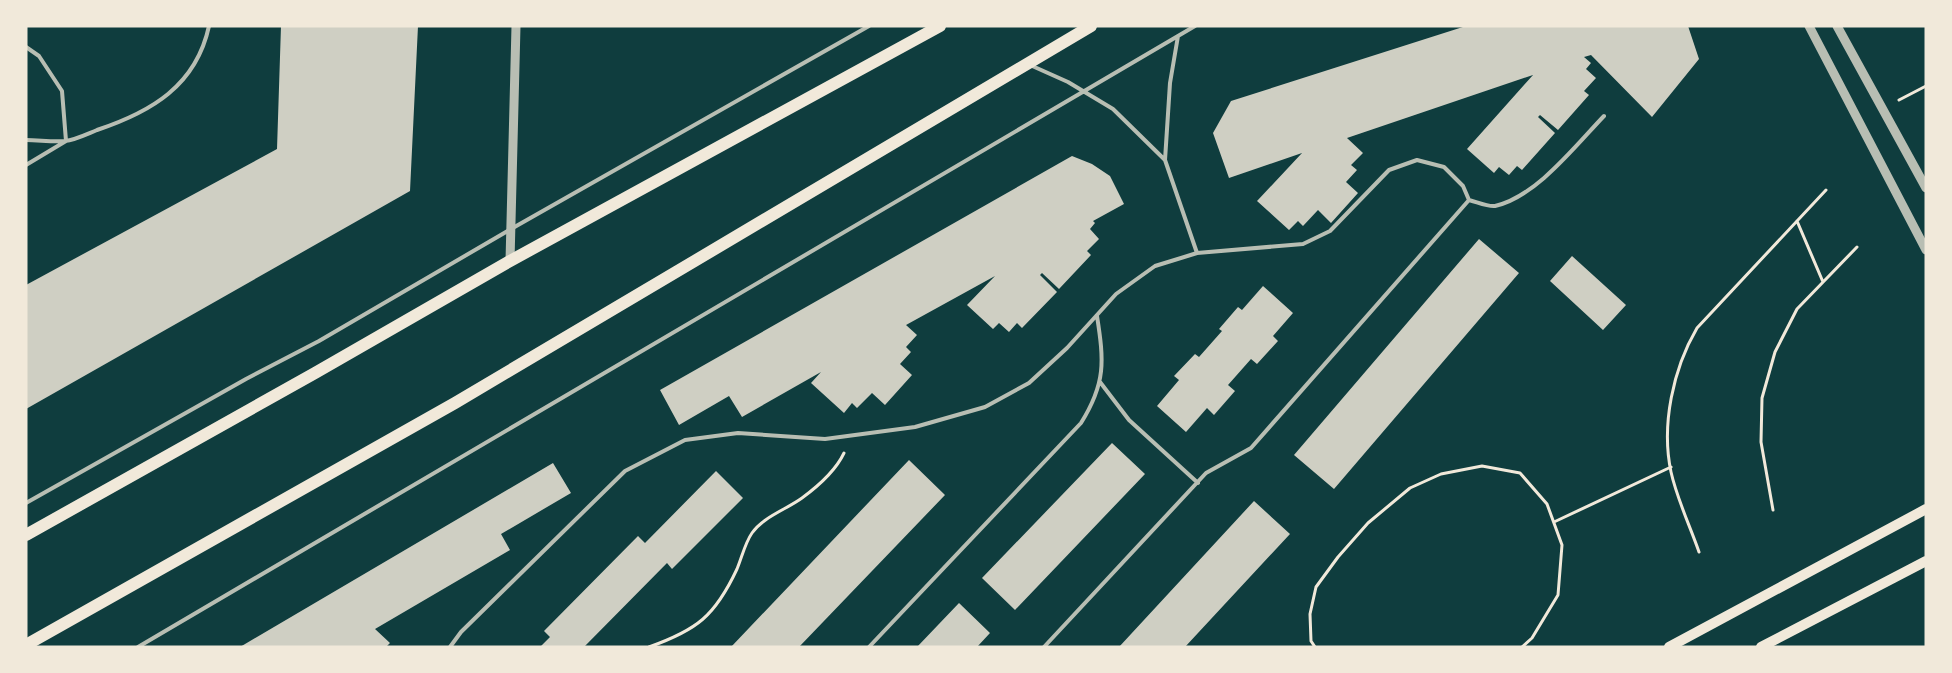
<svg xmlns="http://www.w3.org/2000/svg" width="1952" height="673" viewBox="0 0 1952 673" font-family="'Roboto Condensed',sans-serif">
<rect width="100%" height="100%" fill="#0f3d3e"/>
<!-- building -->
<path fill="#cfcfc3" d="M 281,26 L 418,26 L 410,191 L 26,409 L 26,285 L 277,149 Z
M 1466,26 L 1688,26 L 1699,59 L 1652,117 L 1591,55 L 1584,57 L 1591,63 L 1586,69 L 1596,78 L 1584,91 L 1589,95 L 1558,130 L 1540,115 L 1538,117 L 1555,133 L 1522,170 L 1517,166 L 1509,175 L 1499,167 L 1494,173 L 1467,149 L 1533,75 L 1347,138 L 1363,153 L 1351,165 L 1357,170 L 1346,182 L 1358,193 L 1331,223 L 1318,210 L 1303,226 L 1298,221 L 1289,230 L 1257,201 L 1302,153 L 1229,178 L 1213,133 L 1231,101 Z
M 1072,156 L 1092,164 L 1110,176 L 1124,204 L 1093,221 L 1095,223 L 1090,229 L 1099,239 L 1087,251 L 1091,255 L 1059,289 L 1042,273 L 1040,275 L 1057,292 L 1022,328 L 1017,323 L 1009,332 L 999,323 L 993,329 L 967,305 L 995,276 L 906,325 L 917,335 L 906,347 L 911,352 L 900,364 L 912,375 L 885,405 L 872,393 L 857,408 L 852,403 L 844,413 L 811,383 L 821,372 L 742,417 L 729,396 L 679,425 L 660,390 Z
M 1479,239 L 1519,273 L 1334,489 L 1294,455 Z
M 1572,256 L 1626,305 L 1603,330 L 1550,281 Z
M 1263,286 L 1293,313 L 1273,336 L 1278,341 L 1257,364 L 1251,359 L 1228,385 L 1235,391 L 1214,415 L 1207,408 L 1186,432 L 1157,406 L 1179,380 L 1174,376 L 1195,354 L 1199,357 L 1222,331 L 1219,329 L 1238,307 L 1242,310 Z
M 1112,443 L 1145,474 L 1015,610 L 982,578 Z
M 909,460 L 945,495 L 799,647 L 731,647 Z
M 553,463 L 571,493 L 501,534 L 510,550 L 375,629 L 390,643 L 386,647 L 240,647 Z
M 716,471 L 743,498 L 672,569 L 667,563 L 584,647 L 540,647 L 550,637 L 544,631 L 638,536 L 645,543 Z
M 1254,501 L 1290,534 L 1185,647 L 1119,647 Z
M 959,603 L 990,633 L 977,647 L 917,647 Z"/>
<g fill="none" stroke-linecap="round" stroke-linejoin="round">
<!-- path -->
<path stroke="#f1e9da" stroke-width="3" d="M 1899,100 L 1926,86
M 1797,221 L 1823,282
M 1773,510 L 1761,442 L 1762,398 L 1775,352 L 1797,309 L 1857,247
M 1554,522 L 1671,467
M 1699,552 C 1690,526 1677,499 1671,472 C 1661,425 1673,369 1697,328 L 1826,190
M 649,647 C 697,630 715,616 737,569 C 742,557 745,543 752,533 C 763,517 787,509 802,498 C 817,487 836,470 844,453
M 1315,647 L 1311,641 L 1310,614 L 1316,587 L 1338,557 L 1368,523 L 1410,488 L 1441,474 L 1482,466 L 1520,473 L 1547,504 L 1562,545 L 1558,595 L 1532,638 L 1522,647"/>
<!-- service -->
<path stroke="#b8beb3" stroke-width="4" d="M 26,47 L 39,56 L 62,91 L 66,141 L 26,165
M 1030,65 L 1068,82 L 1113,109 L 1165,160 L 1170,83 L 1178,36
M 26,140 C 39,140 52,142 65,141 C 75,140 87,134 97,130 C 151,112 196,86 209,26
M 1165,160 L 1197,253
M 1469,200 C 1477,202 1488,207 1495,206 C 1536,197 1576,145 1604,116
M 1100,382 L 1129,420 L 1198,483
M 26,503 L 246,379 L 319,341 L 511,229 L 869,26
M 138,647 L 1195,26
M 450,647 L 461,632 L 625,471 L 685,440 L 738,433 L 825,439 L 915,427 L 985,407 L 1029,383 L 1067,348 L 1116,294 L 1155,266 L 1197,253 L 1303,244 L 1330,231 L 1389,170 L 1417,160 L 1444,167 L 1463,186 L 1469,200 L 1251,448 L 1206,473 L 1044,647
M 869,647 L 1081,423 C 1106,383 1104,361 1097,316"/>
<!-- tertiary -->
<path stroke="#b8beb3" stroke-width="9" d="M 1809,26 L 1926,250
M 1837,26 L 1926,188
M 510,261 L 516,26"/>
<!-- secondary -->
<path stroke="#f1e9da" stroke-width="10" d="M 1669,647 L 1926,509
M 1761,647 L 1926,561"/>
<!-- primary -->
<path stroke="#f1e9da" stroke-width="12" d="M 26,535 L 315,373 L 510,261 L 940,26
M 26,645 L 455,403 L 1091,26"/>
</g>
<!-- border -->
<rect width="1952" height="673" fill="none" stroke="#f1e9da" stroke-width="55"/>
</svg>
